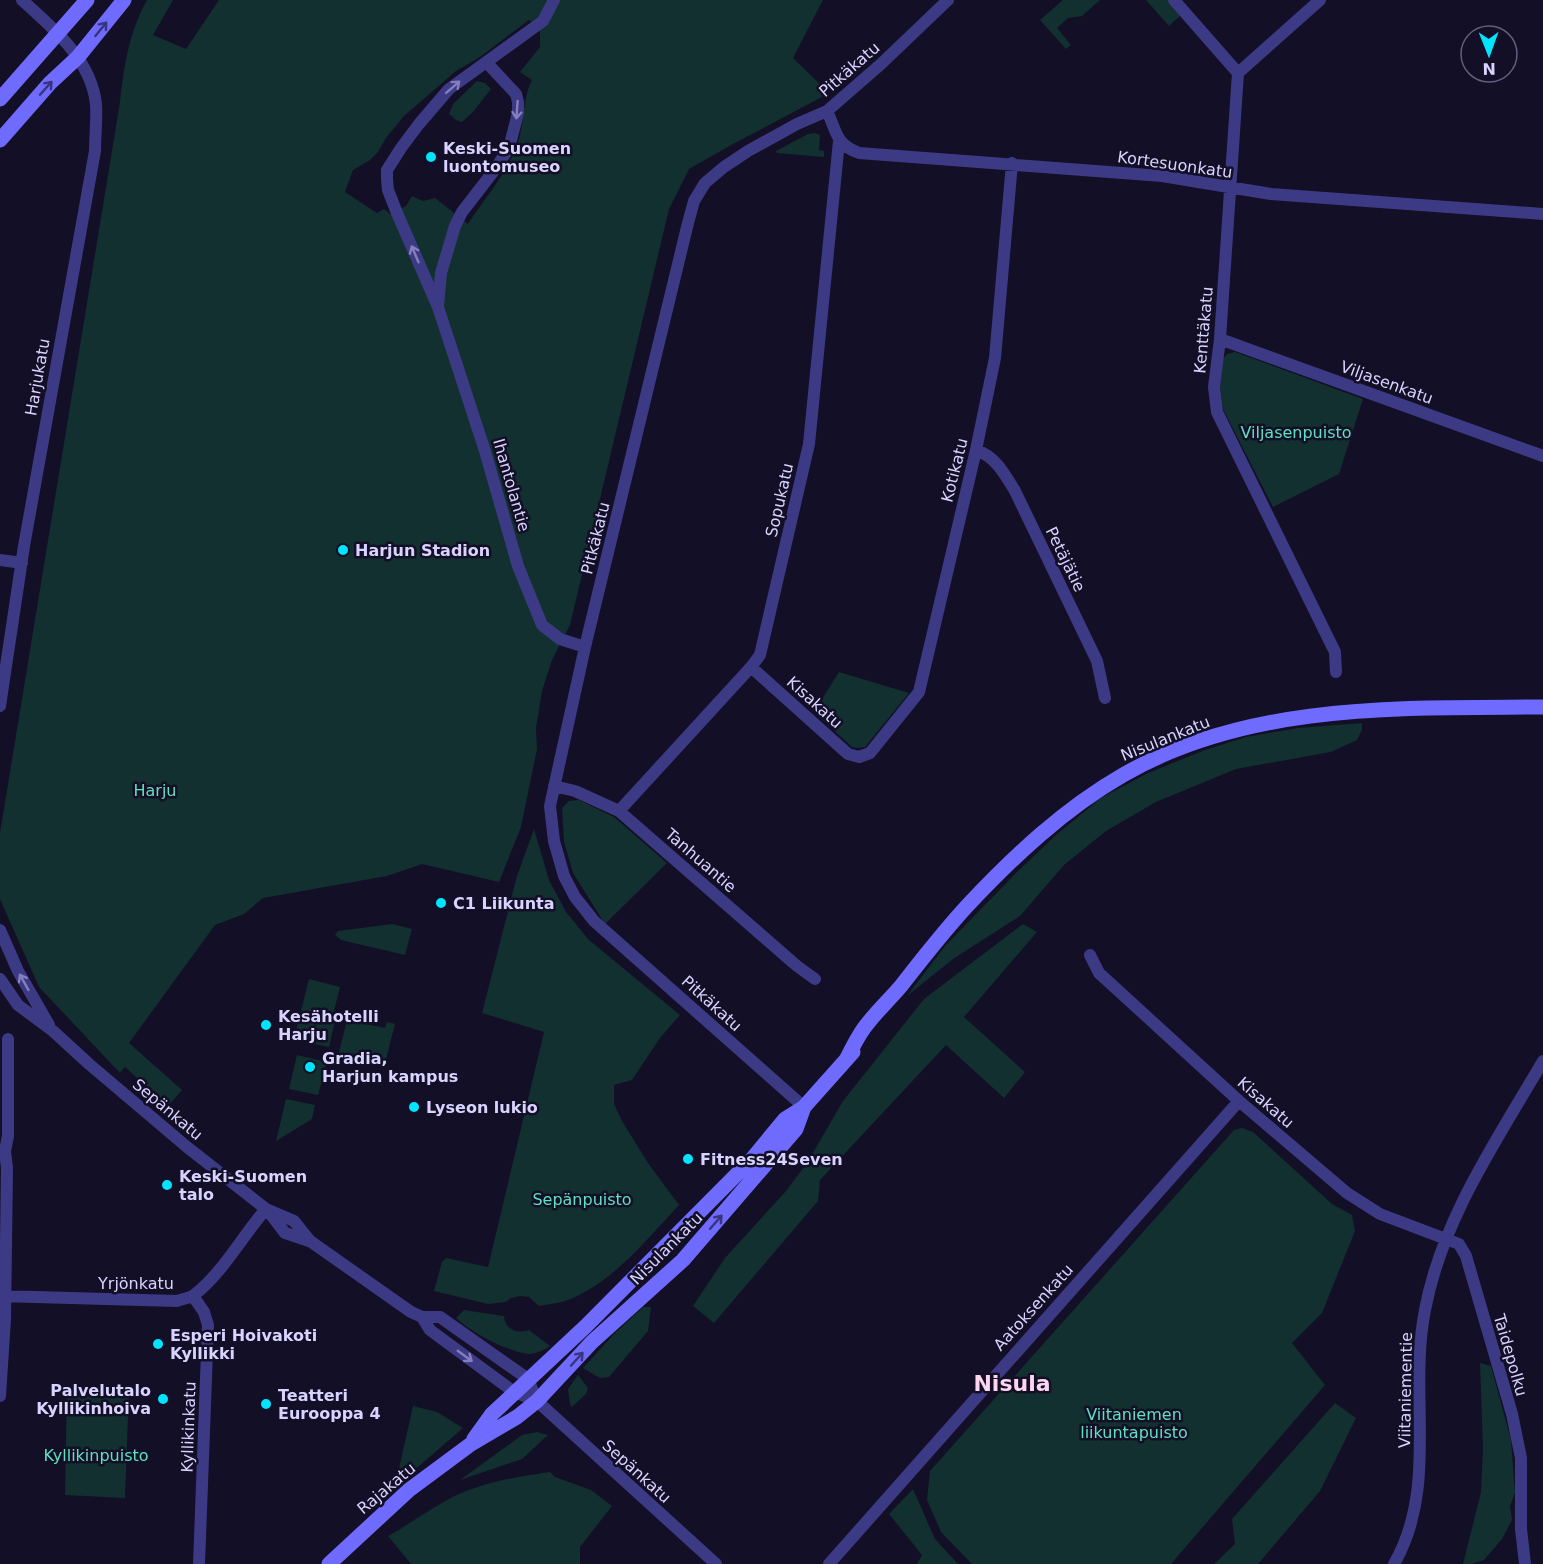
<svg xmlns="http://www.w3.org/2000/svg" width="1543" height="1564" viewBox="0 0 1543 1564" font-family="'DejaVu Sans',sans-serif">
<rect width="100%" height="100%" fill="#130f26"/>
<!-- green -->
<path fill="#12302f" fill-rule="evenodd" d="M 147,0 L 173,0 L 153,35 L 186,49 L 219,0 L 823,0 L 793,58 L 826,90 L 822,97 L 733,144 L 689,169 L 669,209 L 570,625 L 552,660 L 542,691 L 536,728 L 537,749 L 521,827 L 499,882 L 422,864 L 387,876 L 263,898 L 244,914 L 215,925 L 129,1043 L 182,1090 L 168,1106 L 125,1067 L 120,1073 L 39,987 L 0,899 L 0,833 L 120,102 C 124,66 129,32 147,0 ZM 529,20 L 540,27 L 540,47 L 520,72 L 532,80 C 522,98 525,127 516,148 C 506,174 483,201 468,224 L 435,198 L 423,201 L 412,196 L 406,206 L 390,214 L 384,209 L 377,213 L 345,192 L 353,170 L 370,160 L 378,152 L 386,138 L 404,116 L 456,71 L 480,57 Z
M 1063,0 L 1100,0 L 1082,16 L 1068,18 L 1057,28 L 1071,45 L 1066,49 L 1040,20 Z
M 1146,0 L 1168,0 L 1181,15 L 1169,26 Z
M 477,81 L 485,83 L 491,89 L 473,112 L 462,122 L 456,120 L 449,114 L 453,104 Z
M 815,133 L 820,135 L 819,150 L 824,151 L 824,157 L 777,153 L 776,151 L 808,134 Z
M 1235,352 L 1363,399 L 1339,474 L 1273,507 L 1223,409 L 1220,387 L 1223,359 L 1227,354 Z
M 839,672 L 909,693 L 865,747 L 858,748 L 852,747 L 814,712 Z
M 1362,723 L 1362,730 L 1357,740 L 1331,752 L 1236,769 L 1156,802 L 1106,831 L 1064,865 L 1020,916 L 953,959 L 907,996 L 945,946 L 1017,872 L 1056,835 L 1101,798 L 1148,773 L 1205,750 L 1246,737 L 1298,728 Z
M 579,800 L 614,817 L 667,863 L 605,924 L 573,873 L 564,842 L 562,808 L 569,801 Z
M 534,829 L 549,880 L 566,912 L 589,940 L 680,1015 L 660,1038 L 632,1080 L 614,1085 L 614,1104 L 622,1121 L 648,1163 L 679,1205 C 647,1239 615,1280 571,1299 C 561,1303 550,1304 539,1306 L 529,1297 L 520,1296 L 511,1298 L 506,1302 L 488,1304 L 434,1291 L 442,1262 L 446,1258 L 488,1267 L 544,1032 L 482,1013 L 517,876 Z
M 392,924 L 412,929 L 405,955 L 341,940 L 335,935 L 338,931 Z
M 1023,924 L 1037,932 L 964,1017 L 1025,1072 L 1004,1098 L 946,1045 L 820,1180 L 818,1201 L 714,1323 L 693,1306 L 725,1258 L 786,1191 L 807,1163 L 843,1101 L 924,999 Z
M 309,979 L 340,987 L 334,1011 L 337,1012 L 329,1047 L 300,1041 L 296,1031 Z
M 347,1020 L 385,1028 L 387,1022 L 395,1024 L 384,1067 L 338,1056 Z
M 297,1055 L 327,1062 L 318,1095 L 289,1089 Z
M 286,1099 L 315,1105 L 312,1119 L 276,1141 Z
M 1242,1128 L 1253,1132 L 1332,1204 L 1352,1215 L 1355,1231 L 1322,1313 L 1292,1343 L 1325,1385 L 1171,1564 L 972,1564 L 941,1532 L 927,1500 L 930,1471 L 1234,1130 Z
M 643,1307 L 651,1307 L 648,1331 L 609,1377 L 600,1378 L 583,1368 L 614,1334 Z
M 464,1310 L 504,1316 C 505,1330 517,1334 529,1330 L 550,1346 C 544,1350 536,1354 528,1354 C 506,1351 472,1333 456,1318 Z
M 1480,1363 L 1491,1366 L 1511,1440 L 1515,1493 L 1510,1506 L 1512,1520 L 1502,1539 L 1484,1560 L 1472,1564 L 1463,1564 L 1481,1492 L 1483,1448 Z
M 578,1375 L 588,1388 L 586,1394 L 572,1407 L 570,1404 L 568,1389 Z
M 67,1385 L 129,1390 L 125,1498 L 65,1495 Z
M 1335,1403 L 1356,1418 L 1320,1491 L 1258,1564 L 1214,1564 L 1235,1544 L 1232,1519 Z
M 413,1406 L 437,1412 L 463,1428 L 418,1467 L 398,1473 Z
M 537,1432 L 548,1435 L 522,1459 L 460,1480 L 522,1435 Z
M 550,1472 L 555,1477 L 591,1490 L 612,1506 L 580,1547 L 580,1564 L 411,1564 L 388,1536 C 408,1525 427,1511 447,1500 C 478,1483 515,1477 550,1472 Z
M 913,1489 L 935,1539 L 958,1564 L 917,1564 L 922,1555 L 889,1514 Z"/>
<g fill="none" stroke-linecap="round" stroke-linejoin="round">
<!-- street -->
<path stroke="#3d3a85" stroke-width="12" d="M 554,0 L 543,21 L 449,89 L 419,124 L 401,148 L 387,170 L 387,179 L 388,190 L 397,213 L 438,307 L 485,451 L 518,566 L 542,625 L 560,639 L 585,647
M 1174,0 L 1238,73
M 1320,0 L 1238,73 L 1220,339 L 1214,387 L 1217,412 L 1335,652 L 1336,672
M 827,111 C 837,132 835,144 859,153 L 1162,176 L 1271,194 L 1543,214
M 438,306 L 441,273 L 455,226 L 462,212 L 493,172 L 509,148 L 518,113 L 518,102 L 516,94 L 487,63
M 1220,339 L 1543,456
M 976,450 C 996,457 1004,473 1015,491 L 1097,661 L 1105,698
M 0,560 L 22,563
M 751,667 L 848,754 L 859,757 L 870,753 L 919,692 L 976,450 L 995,358 L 1012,163
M 0,706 L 24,546 L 95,151 C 95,136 97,120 96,104 C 91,59 53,28 22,0
M 554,786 L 575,791 L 619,811 L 797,966 L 815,979
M 619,811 L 751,667 L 760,655 L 809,444 L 839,141
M 0,930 L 18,971 L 49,1025
M 1090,955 L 1099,973 L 1239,1101 L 1347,1193 L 1380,1214 L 1459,1244 L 1466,1256 L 1512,1414 L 1521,1458 L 1521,1529 L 1525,1564
M 0,979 L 18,1005 L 53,1031 L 89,1064 L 187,1147 L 266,1209 L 294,1221 L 310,1241 L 411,1312 L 422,1317 L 440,1317 L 528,1379 L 537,1401
M 804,1107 L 594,921 L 575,897 L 564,876 L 554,841 L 550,806 L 585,647 L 688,223 L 694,201 L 705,183 L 724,167 L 748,151 L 797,124 L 827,111 L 881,64 L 948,0
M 269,1212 L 285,1233 L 309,1241
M 0,1296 L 177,1301 C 182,1299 190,1298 194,1295 C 222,1274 243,1235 266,1209
M 193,1296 L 204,1312 L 208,1325 L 199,1564
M 422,1317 L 430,1330 L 514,1392 L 537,1401 L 716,1564
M 0,1396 L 5,1319 L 7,1168 L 5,1151 L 8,1136 L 8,1039
M 829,1564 L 1239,1101
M 1394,1564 C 1439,1486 1408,1394 1425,1310 C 1442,1219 1497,1140 1543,1061"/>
<!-- secondary -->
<path stroke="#6f6bff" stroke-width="15" d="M 0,99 L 87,0
M 0,140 L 50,83 L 78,57 L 124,0
M 847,1058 C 853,1047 859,1033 868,1023 C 878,1010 890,999 901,986 C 922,959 944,931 967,906 C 1014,856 1064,809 1123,775 C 1249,702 1403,708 1543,707
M 474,1439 L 492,1414 L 586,1326 L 752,1159 L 785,1119 L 804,1107 L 853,1052
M 329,1564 L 409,1490 L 471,1444 L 517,1417 L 537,1401 L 592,1342 L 683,1260 L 796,1129 L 804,1107"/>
</g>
<!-- one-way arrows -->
<defs><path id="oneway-shaft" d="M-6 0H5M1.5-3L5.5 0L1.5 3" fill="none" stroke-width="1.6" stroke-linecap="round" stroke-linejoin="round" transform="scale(1.5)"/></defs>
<g stroke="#38347d">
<use href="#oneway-shaft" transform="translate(101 29) rotate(-51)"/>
<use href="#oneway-shaft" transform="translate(46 88) rotate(-48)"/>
<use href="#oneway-shaft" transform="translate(716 1222) rotate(-49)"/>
<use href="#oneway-shaft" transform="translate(577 1359) rotate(-48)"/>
</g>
<g stroke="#837fbc">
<use href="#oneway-shaft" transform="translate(453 87) rotate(-41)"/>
<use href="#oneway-shaft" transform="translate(517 110) rotate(94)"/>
<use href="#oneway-shaft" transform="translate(415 254) rotate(-113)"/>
<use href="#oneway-shaft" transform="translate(24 982) rotate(-119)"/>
<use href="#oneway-shaft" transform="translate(465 1356) rotate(36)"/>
</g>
<!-- markers -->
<g fill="#00e5ff" stroke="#130f26" stroke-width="2">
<circle cx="431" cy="157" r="6"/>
<circle cx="343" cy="550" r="6"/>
<circle cx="441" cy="903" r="6"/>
<circle cx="266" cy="1025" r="6"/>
<circle cx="310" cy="1067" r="6"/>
<circle cx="414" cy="1107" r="6"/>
<circle cx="688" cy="1159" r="6"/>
<circle cx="167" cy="1185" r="6"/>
<circle cx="158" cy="1344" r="6"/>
<circle cx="163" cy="1399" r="6"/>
<circle cx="266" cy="1404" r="6"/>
</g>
<g text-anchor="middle" stroke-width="5" stroke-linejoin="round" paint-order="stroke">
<!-- street labels -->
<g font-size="16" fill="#d9d4ff" stroke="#130f26">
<text transform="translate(849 69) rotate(-41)" y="6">Pitkäkatu</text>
<text transform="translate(1175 164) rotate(8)" y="6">Kortesuonkatu</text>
<text transform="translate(1203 330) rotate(-85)" y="6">Kenttäkatu</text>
<text transform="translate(37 377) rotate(-80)" y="6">Harjukatu</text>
<text transform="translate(1387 382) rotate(20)" y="6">Viljasenkatu</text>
<text transform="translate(954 470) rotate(-76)" y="6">Kotikatu</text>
<text transform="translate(512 485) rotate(74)" y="6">Ihantolantie</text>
<text transform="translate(779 500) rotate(-77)" y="6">Sopukatu</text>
<text transform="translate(595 538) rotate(-76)" y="6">Pitkäkatu</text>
<text transform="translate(1066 559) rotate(64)" y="6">Petäjätie</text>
<text transform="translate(815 702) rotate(42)" y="6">Kisakatu</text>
<text transform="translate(1165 738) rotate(-22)" y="6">Nisulankatu</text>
<text transform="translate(701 860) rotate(41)" y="6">Tanhuantie</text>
<text transform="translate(712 1003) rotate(42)" y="6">Pitkäkatu</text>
<text transform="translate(1266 1102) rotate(41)" y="6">Kisakatu</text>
<text transform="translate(168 1109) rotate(40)" y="6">Sepänkatu</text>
<text transform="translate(666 1248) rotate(-45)" y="6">Nisulankatu</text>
<text x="136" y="1289">Yrjönkatu</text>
<text transform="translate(1033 1307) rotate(-48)" y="6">Aatoksenkatu</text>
<text transform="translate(1511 1355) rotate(74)" y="6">Taidepolku</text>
<text transform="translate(1405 1390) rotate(-89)" y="6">Viitaniementie</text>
<text transform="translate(188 1427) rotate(-88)" y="6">Kyllikinkatu</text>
<text transform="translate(637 1471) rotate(42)" y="6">Sepänkatu</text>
<text transform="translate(386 1488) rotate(-40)" y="6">Rajakatu</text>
</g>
<!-- poi labels -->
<g font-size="16" font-weight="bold" fill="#d9d4ff" stroke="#130f26" text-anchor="start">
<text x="443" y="154">Keski-Suomen<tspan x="443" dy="18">luontomuseo</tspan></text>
<text x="355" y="556">Harjun Stadion</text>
<text x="453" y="909">C1 Liikunta</text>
<text x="278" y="1022">Kesähotelli<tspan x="278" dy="18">Harju</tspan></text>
<text x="322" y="1064">Gradia,<tspan x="322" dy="18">Harjun kampus</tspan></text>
<text x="426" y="1113">Lyseon lukio</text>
<text x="700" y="1165">Fitness24Seven</text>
<text x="179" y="1182">Keski-Suomen<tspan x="179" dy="18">talo</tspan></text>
<text x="170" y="1341">Esperi Hoivakoti<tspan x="170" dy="18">Kyllikki</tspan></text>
<text x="151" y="1396" text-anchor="end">Palvelutalo<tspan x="151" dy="18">Kyllikinhoiva</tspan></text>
<text x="278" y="1401">Teatteri<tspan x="278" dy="18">Eurooppa 4</tspan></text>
</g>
<!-- park labels -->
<g font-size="16" fill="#5fe0c0" stroke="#130f26">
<text x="1296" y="438">Viljasenpuisto</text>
<text x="155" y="796">Harju</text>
<text x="582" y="1205">Sepänpuisto</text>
<text x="1134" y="1420">Viitaniemen<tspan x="1134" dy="18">liikuntapuisto</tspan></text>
<text x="96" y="1461">Kyllikinpuisto</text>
</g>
<!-- district labels -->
<g font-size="22" font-weight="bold" fill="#ffd6f0" stroke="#130f26">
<text x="1012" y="1391">Nisula</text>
</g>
</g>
<!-- north arrow -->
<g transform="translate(1489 54) rotate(179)"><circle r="28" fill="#130f26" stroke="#625e7d" stroke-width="1.5"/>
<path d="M0-4.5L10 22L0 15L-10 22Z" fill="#00e5ff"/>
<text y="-9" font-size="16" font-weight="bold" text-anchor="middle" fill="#d9d4ff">N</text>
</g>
</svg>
